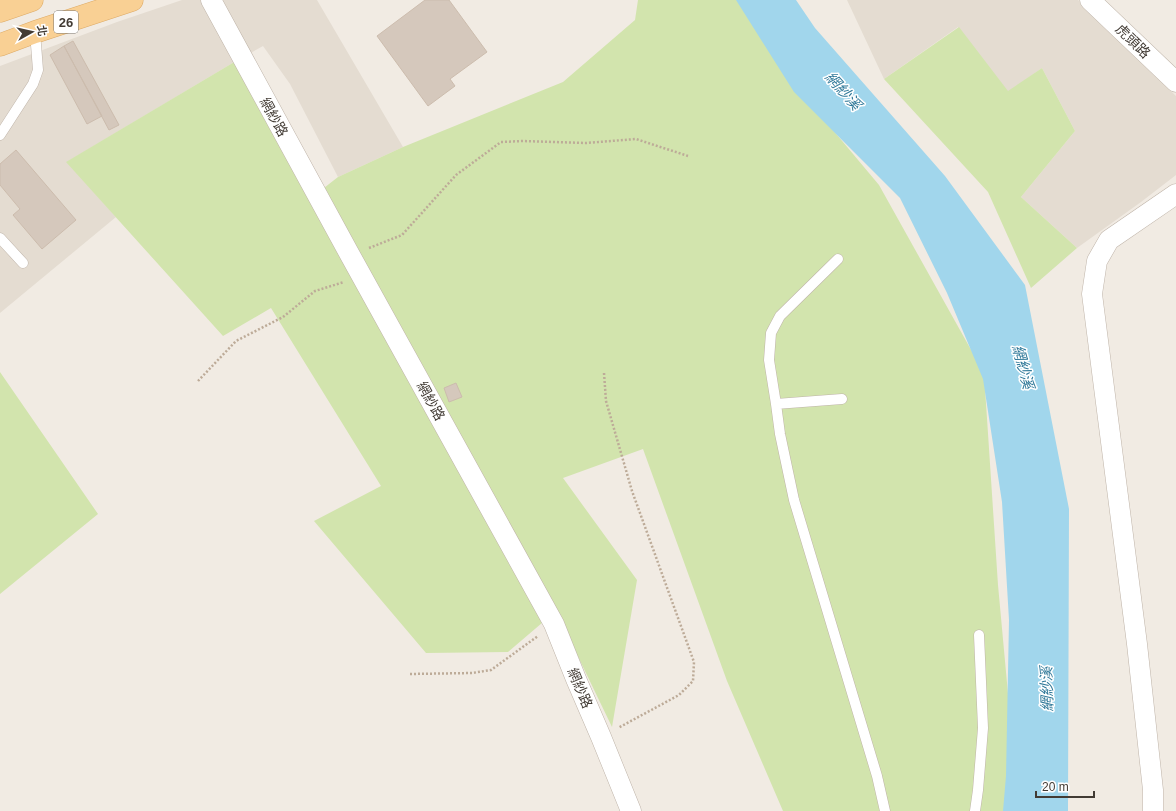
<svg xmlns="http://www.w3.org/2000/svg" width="1176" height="811" viewBox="0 0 1176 811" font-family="Helvetica,'Noto Sans TC',sans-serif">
<rect width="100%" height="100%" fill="#f1ebe3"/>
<!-- residential -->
<path fill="#e4dcd1" d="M 182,0 L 317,0 L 403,147 L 338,177 L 290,84 L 263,46 L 236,61 L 67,162 L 116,217 L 0,313 L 0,66 L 117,22 Z
M 847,0 L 1078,0 L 1176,96 L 1176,175 L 1141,202 L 1077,248 L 1021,197 L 1075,131 L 1042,68 L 1008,92 L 958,27 L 884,79 Z"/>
<!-- green -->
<path fill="#d2e4ad" d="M 638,0 L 747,0 L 807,99 L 879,185 L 984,373 L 998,585 L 1014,759 L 1010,811 L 783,811 L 727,681 L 643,449 L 563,478 L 637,580 L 612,727 L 556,611 L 508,652 L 426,653 L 314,521 L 381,486 L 271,308 L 223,336 L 66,162 L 236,61 L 315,195 L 338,177 L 403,147 L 563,82 L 635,20 Z
M 959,27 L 1008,91 L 1042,68 L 1075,131 L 1021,197 L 1077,248 L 1031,288 L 988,192 L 884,79 Z
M 0,372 L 98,514 L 0,594 Z"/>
<!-- water -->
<path fill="#a1d6ec" d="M 736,0 L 796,0 L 815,28 L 945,176 L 1025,285 L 1069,509 L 1068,811 L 1003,811 L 1006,776 L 1009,620 L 1002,502 L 983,379 L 947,293 L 900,198 L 794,92 Z"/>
<!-- building -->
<path fill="#d5c8bc" stroke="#ccbcad" d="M 425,0 L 449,0 L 487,52 L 450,79 L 455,86 L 428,106 L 377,36 Z
M 73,41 L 119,125 L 109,130 L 64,46 Z
M 64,46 L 102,116 L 87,124 L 50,55 Z
M 16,150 L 76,220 L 42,249 L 13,215 L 20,209 L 0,185 L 0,164 Z
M 456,383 L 462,397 L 449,402 L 444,388 Z"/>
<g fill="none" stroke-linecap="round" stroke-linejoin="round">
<!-- service casing -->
<g stroke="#bfb4a9" stroke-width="11">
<path id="service" d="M 0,135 L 33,84 L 38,70 L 35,32
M 0,238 L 23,263
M 838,259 L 780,316 L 771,333 L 769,360 L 776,404 L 780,434 L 794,500 L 877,776 L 885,811
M 776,404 L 842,399
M 975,811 L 978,790 L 983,728 L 979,635"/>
</g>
<!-- minor casing -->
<g stroke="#bfb4a9" stroke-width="21">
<path id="minor" d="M 211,0 L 350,255 L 554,624 L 576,679 L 601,737 L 631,811
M 1090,0 L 1176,82
M 1153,811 L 1153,790 L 1137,644 L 1092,294 L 1097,261 L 1109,240 L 1176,194"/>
</g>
<!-- primary casing -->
<g stroke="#ddaa65" stroke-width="23">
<path id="primary" d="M 0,11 L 32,0
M 0,45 L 35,32 L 132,0"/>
</g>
<!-- path -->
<path stroke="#bdab98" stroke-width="2.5" stroke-dasharray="2 2" stroke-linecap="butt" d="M 369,248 L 402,235 L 456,175 L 501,142 L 523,141 L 586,143 L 636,139 L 688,156
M 604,373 L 606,401 L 632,491 L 694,662 L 693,681 L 679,695 L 618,728
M 198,381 L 236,341 L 283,317 L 315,291 L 344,282
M 410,674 L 472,673 L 491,670 L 538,636"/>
<!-- service -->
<use href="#service" stroke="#fff" stroke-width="10"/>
<!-- minor -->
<use href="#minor" stroke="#fff" stroke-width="20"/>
<!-- primary -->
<use href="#primary" stroke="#f9d094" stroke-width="22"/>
</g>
<g text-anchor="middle" stroke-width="3" stroke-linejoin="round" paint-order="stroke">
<!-- shield labels -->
<rect fill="#fff" stroke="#7b7671" stroke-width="1" x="54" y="11" width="24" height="22" rx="3"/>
<g font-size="13" font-weight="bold" fill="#423b34">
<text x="66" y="27">26</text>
</g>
<!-- street labels -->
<g font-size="14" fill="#423b34" stroke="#fff">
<text transform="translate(1133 41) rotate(44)" y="5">虎頭路</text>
<text transform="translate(274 117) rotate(61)" y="5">網紗路</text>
<text transform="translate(431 401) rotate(61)" y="5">網紗路</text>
<text transform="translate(580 688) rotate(67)" y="5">網紗路</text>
</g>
<!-- water labels -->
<g font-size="15" font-style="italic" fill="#307999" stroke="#fff">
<text transform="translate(843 91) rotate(48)" y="5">網紗溪</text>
<text transform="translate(1023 367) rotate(75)" y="5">網紗溪</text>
<text transform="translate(1047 689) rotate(-91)" y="5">網紗溪</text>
</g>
</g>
<!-- north arrow -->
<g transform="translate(32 32) rotate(82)" stroke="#ffffff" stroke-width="3" paint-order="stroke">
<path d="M0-3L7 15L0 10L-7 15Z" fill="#423b34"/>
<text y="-6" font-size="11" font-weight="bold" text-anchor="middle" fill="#423b34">北</text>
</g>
<!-- scale -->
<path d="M1036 791v6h58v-6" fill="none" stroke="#423b34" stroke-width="2"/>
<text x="1042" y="791" font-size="12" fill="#423b34" stroke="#ffffff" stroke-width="3" paint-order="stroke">20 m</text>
</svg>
